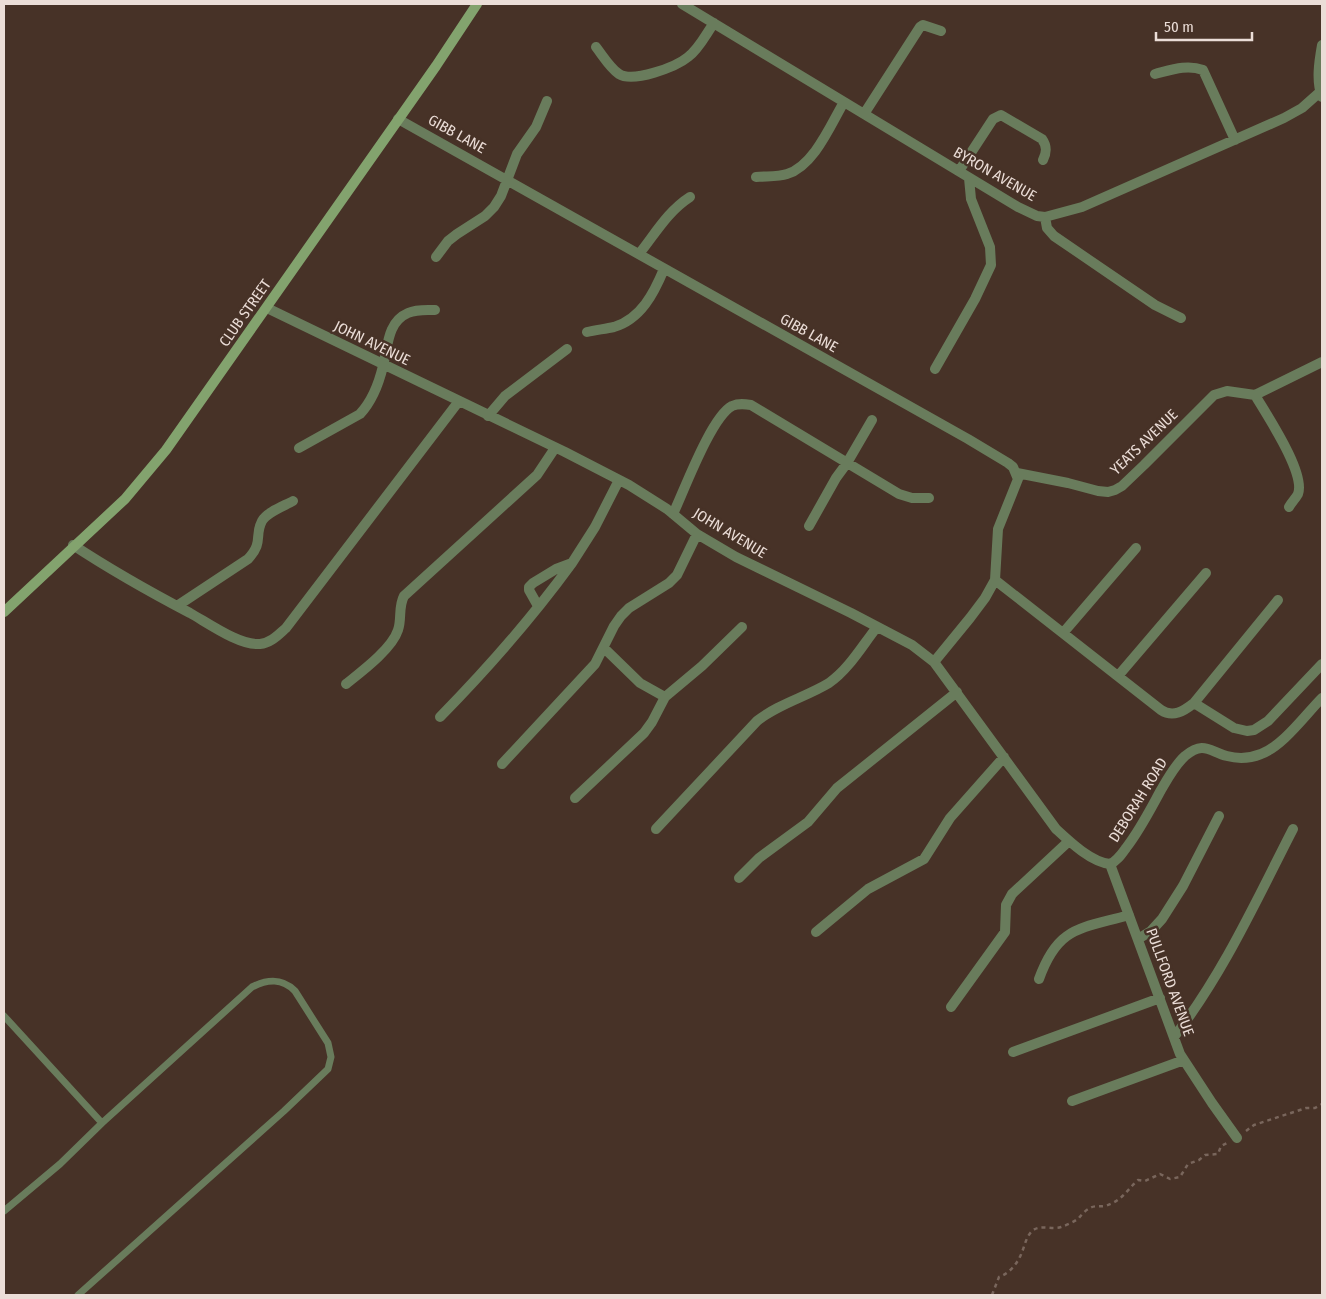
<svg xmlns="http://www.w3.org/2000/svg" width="1326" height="1299" viewBox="0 0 1326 1299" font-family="'Fira Sans Condensed',sans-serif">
<rect width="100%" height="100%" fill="#473227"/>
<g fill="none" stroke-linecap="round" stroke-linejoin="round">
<!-- path -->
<path stroke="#79665c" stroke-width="2.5" stroke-dasharray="4 4" stroke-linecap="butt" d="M 1246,1131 L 1254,1125 L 1306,1108 L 1315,1108 L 1322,1104
M 992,1295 L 999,1277 C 1010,1273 1018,1263 1022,1252 C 1025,1245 1026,1237 1032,1231 C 1040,1224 1052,1230 1061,1227 C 1067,1225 1074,1222 1079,1218 C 1082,1214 1086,1210 1090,1208 C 1095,1205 1100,1207 1105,1206 C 1122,1201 1126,1191 1138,1180 L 1145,1181 L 1160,1174 L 1170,1179 L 1180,1177 L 1188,1164 L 1199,1160 L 1205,1155 L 1218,1154 L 1221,1146 L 1227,1143"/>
<!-- service -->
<path stroke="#697c5c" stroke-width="7" d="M 4,1016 L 102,1123
M 4,1211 L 60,1164 L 102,1123 L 252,987 C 268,979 282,978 295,991 L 328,1043 L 331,1057 L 328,1069 L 284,1111 L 78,1295"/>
<!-- minor -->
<path stroke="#697c5c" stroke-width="10" d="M 682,4 L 1018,207 L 1037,216 L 1045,217 L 1082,207 L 1284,118 L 1302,108 L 1320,92
M 1322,45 C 1319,62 1316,81 1322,97
M 596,47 C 603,56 610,68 619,74 C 633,83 676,67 688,57 C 699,49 706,34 714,23
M 1155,74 C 1171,70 1187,64 1203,70 L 1235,140
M 864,114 L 920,27 L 923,25 L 941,31
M 398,119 L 968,439 L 1008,463 L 1013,467 L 1018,479 L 998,529 L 995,580 L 985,598 L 970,618 L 934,662
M 959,171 L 993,119 L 1001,115 L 1042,139 C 1047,146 1047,152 1043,160
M 756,177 C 767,176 778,177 787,174 C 814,166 831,124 844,102
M 1045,217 L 1047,228 L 1054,236 L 1155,305 L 1181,318
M 639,254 C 655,234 668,211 690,197
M 436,257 L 448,241 L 457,234 L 485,216 L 494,207 L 501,196 L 517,154 L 536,127 L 547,101
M 267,308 L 565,452 L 629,485 L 667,509 L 697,534 L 736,557 L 851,613 L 912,645 L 934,662 L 1056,829 C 1070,842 1091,862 1110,864
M 587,332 C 595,330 605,329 614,327 C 641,319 654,293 664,269
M 935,369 L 975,299 L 991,265 L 990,247 L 971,199 L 969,178
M 1255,395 L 1322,362
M 488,416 L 505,396 L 567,349
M 299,448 L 360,414 C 373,400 379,383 383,366 C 388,347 387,322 408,313 C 417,309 426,310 435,310
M 1017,473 L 1068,483 L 1098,491 L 1108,492 L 1115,490 L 1122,486 L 1144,465 L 1214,395 L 1227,391 L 1255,395 C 1266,414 1306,473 1298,494 C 1296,498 1291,503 1289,507
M 673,514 C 684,491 711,417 732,406 C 739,403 745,404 751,405 L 899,494 L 912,498 L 929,498
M 809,526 L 836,478 L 847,463 L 872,420
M 73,545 C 111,570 150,592 190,613 C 208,623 240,646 260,644 C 271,643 278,635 286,628 L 459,401
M 995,580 L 1161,710 C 1173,718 1184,711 1194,703 L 1278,600
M 177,606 L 248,559 C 264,542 254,536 262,521 C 267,512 284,506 293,501
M 538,606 L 529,590 L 529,587 L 533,583 L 556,569 L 572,563 L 595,527 L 619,480
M 1063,633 L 1136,548
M 604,648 L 640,683 L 665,697
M 1118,676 L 1206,573
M 346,684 C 361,672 392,649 398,630 C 402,619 398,607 404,596 L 537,475 L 555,448
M 1194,703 L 1234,728 L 1247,731 L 1254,730 L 1268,721 L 1322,664
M 440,717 C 487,669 532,618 572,563
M 502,764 L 595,664 L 614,626 L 621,616 L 629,608 L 669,583 L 677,575 L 697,534
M 575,798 L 644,733 L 652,722 L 665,697 L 702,666 L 742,627
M 656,829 L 757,721 C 778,704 806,697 829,683 C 849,669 862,646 877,627
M 1110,864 L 1180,1054 L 1212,1103 L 1237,1138
M 1110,864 C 1117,861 1121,855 1126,848 C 1140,830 1150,810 1161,790 C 1168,778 1175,765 1185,756 C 1204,740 1210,752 1227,756 C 1238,759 1251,758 1261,754 C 1283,746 1305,715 1322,698
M 739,878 L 759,858 L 808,822 L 837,788 L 957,692
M 816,932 L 868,889 L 924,859 L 950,818 L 1004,757
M 1138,939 L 1151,931 L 1162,919 L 1183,886 L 1219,816
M 1039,979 C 1058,926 1080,929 1129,915
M 951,1007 L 1005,932 L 1006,905 L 1012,894 L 1069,841
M 1174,1037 C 1223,974 1256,901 1293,829
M 1013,1052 L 1160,998
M 1072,1101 L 1184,1060"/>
<!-- secondary -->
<path stroke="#83a36e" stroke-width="10" d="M 4,612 L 125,499 L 166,450 L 436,66 L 477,4"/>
</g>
<g text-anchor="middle" stroke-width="5" stroke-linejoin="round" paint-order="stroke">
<!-- street labels -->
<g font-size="15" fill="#ebddd7" stroke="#473227">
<text transform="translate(457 134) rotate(29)" y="5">GIBB LANE</text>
<text transform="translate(995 174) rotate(30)" y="5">BYRON AVENUE</text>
<text transform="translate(245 313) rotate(-55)" y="5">CLUB STREET</text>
<text transform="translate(809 333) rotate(29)" y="5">GIBB LANE</text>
<text transform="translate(372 343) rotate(26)" y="5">JOHN AVENUE</text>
<text transform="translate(1144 442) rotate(-44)" y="5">YEATS AVENUE</text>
<text transform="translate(730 533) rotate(31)" y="5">JOHN AVENUE</text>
<text transform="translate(1138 800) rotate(-58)" y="5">DEBORAH ROAD</text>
<text transform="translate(1170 982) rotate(70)" y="5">PULLFORD AVENUE</text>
</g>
</g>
<!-- border -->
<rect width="1326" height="1299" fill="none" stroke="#ebddd7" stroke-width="10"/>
<!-- scale -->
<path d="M1156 32v8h96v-8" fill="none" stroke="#ebddd7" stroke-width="2.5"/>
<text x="1164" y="32" font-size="15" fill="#ebddd7" stroke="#473227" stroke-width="4" paint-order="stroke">50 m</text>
</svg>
